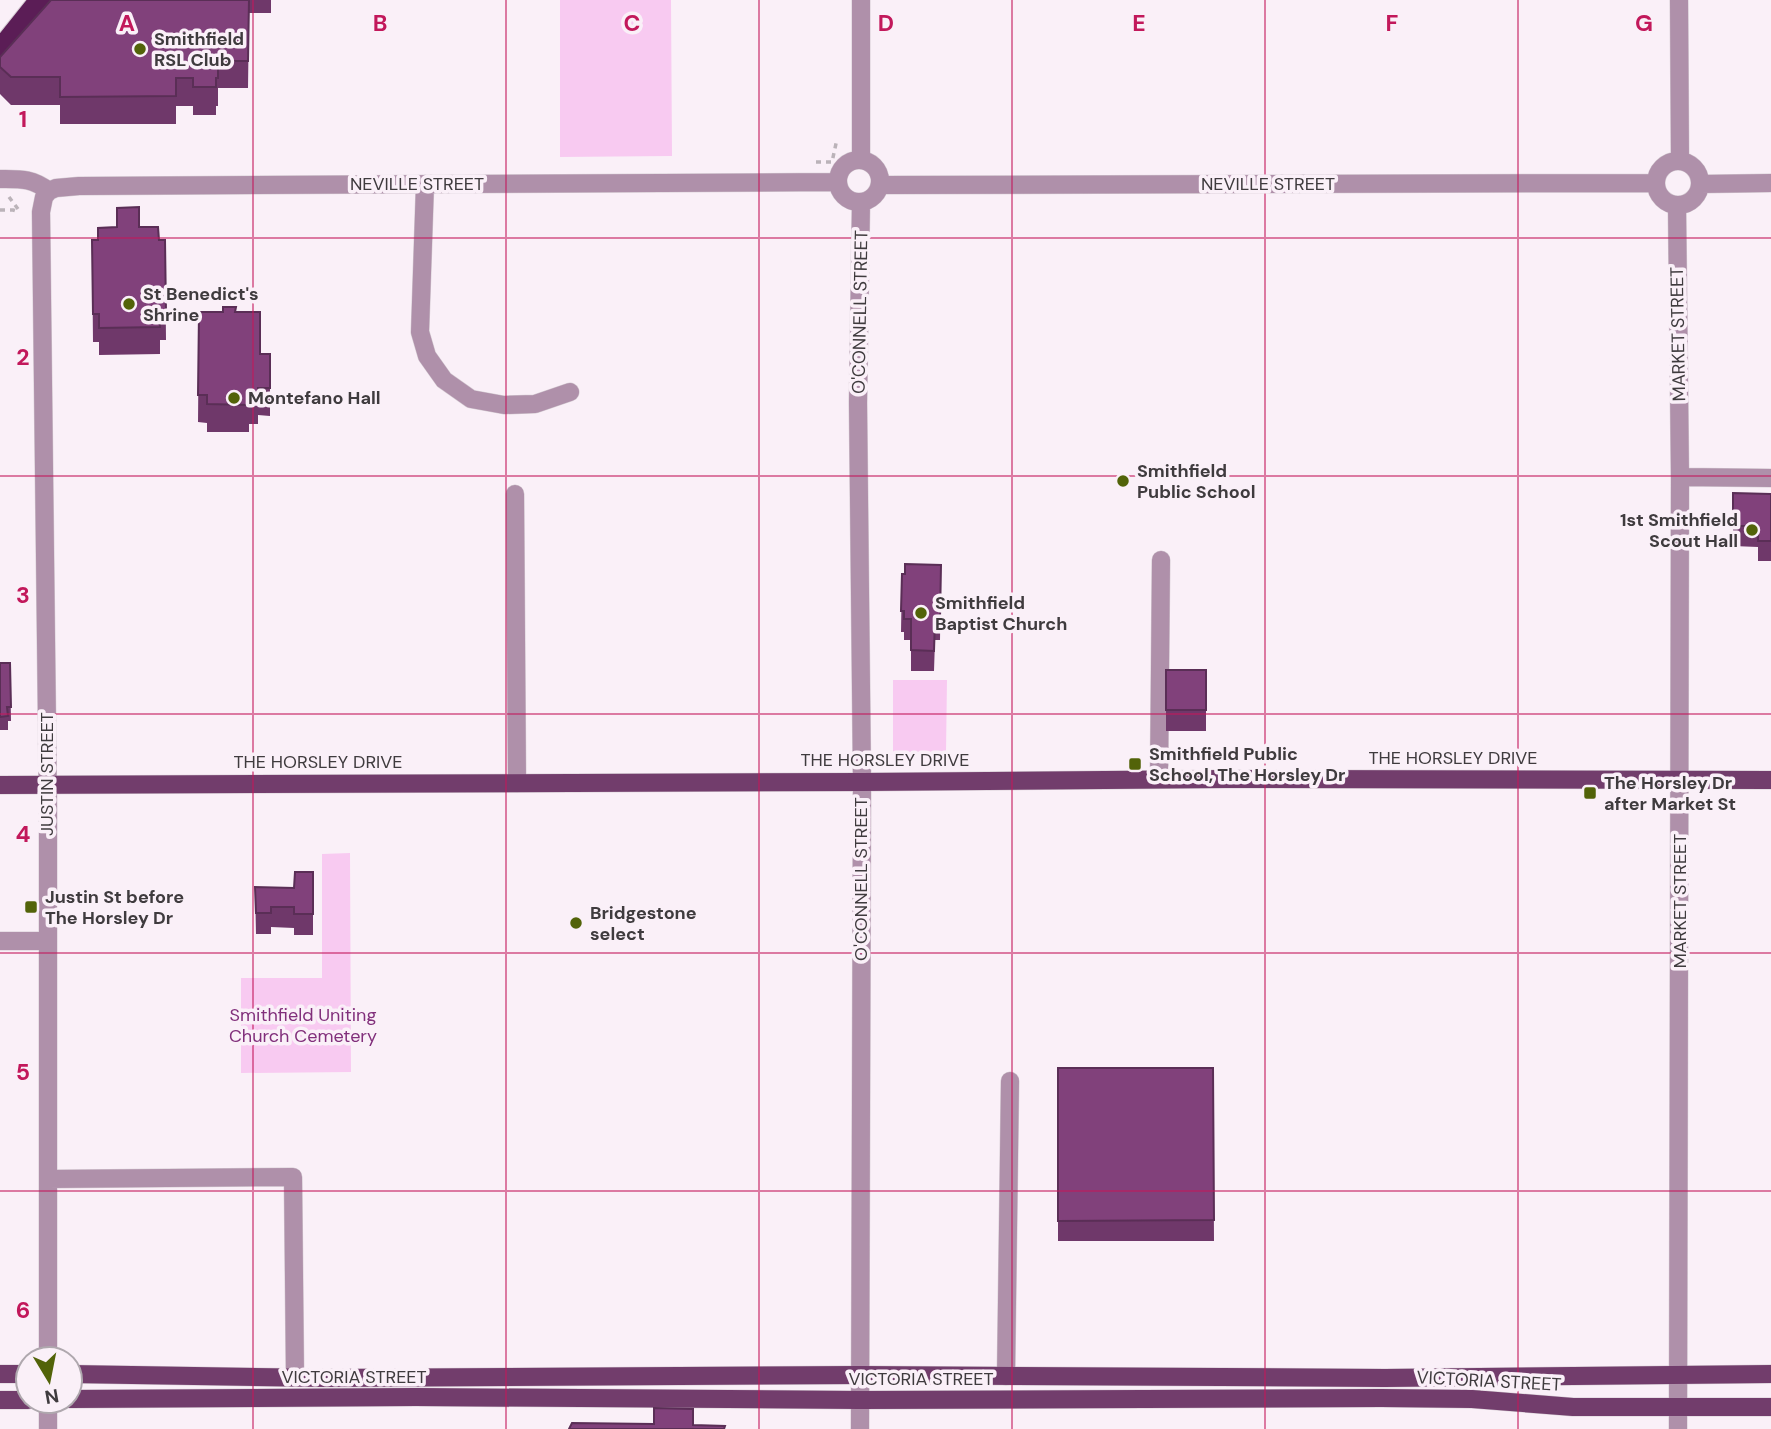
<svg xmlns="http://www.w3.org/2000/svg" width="1771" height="1429" viewBox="0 0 1771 1429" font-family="'DM Sans',sans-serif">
<rect width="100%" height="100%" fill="#faf0f8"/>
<!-- green -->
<path fill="#f8caf1" d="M 560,0 L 671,0 L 672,156 L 560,157 Z
M 893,680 L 947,680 L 946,752 L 893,752 Z
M 350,853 L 351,1072 L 241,1073 L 241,978 L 322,978 L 322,854 Z"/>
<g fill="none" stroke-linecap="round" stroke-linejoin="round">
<!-- minor casing -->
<g stroke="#d5ccd3" stroke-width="19">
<path id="minor" d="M 861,0 L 861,160
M 1679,0 L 1680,161
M838 181a21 21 0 1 1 42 0a21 21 0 1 1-42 0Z
M1656 183a22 22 0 1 1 44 0a22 22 0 1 1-44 0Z
M 0,179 C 21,179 32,178 49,191
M 425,184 L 420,332 L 427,356 L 444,380 L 471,399 L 504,405 L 535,404 L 570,392
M 1700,184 L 1771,183
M 880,185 L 1655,183
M 49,191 L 56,188 L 79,186 L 838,182
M 1677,205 L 1680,477 L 1678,1429
M 1680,477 L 1771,478
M 515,494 L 517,783
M 1159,779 L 1161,560
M 0,941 L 48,941
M 48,1179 L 293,1177 L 295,1377
M 48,1359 L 48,811 L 41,212 L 44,197 L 49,191
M 1006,1376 L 1010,1081
M 48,1401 L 48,1429
M 860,1429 L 862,782 L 858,403 L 861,202"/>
</g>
<!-- major casing -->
<g stroke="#d5ccd3" stroke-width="19">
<path id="major" d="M 0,785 L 862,782 L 1225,779 L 1771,780
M 0,1374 L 28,1374
M 70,1374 L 325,1378 L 860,1375 L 1385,1378 L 1771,1374
M 70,1399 L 416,1397 L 860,1400 L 1381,1398 L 1472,1399 L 1573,1407 L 1771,1407
M 0,1400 L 28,1400"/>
</g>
<!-- highway casing -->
<g stroke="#d5ccd3" stroke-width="23">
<path id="highway" d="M 0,50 L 40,0"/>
</g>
<!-- path -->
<path stroke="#bbb3b9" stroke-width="3.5" stroke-dasharray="5 5" stroke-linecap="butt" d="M 816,162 L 832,162 L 837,139
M 9,197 L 21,213
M 0,210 L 13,210 L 19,212"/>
<!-- minor -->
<use href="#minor" stroke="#af90aa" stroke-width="18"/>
<!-- major -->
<use href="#major" stroke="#723d6c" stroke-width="18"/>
<!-- highway -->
<use href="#highway" stroke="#5b1d56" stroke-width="21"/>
</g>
<!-- wall -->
<path fill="#6f386a" d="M 51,0 L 271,0 L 271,13 L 249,13 L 248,88 L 218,88 L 218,106 L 216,106 L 216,115 L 193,115 L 193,106 L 176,106 L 176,124 L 60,124 L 60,105 L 11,105 L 0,94 L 0,57 Z
M 139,227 L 159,240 L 165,240 L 166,340 L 160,340 L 160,354 L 99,355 L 99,342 L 93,342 L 92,240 L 98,240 Z
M 199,312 L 236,312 L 260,354 L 270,354 L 270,416 L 258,415 L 258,424 L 249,424 L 249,432 L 207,432 L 207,423 L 198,422 Z
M 1771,494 L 1771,561 L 1758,561 L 1758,547 L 1733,546 L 1733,526 Z
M 941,565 L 940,640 L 935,640 L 934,671 L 911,671 L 911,640 L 904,640 L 904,632 L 901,632 L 902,574 Z
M 0,663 L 10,663 L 11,721 L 8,721 L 8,730 L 0,730 Z
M 1166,670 L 1206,670 L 1206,731 L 1166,731 Z
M 313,872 L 313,935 L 294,935 L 294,928 L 271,927 L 271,934 L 256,934 L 255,887 L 294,888 Z
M 1058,1068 L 1213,1068 L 1214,1241 L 1058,1241 Z"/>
<!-- building -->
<path fill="#81417b" stroke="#5a2e56" stroke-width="2" d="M 51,0 L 249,0 L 248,61 L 218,61 L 218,78 L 216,78 L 216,87 L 193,87 L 193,78 L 176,78 L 176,96 L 60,97 L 60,77 L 11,77 L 0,67 L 0,57 Z
M 139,207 L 139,227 L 158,227 L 159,240 L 165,240 L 166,312 L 159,312 L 160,327 L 99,328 L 99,314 L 93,314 L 92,240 L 98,240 L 98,228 L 117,227 L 117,208 Z
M 223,307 L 236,307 L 235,312 L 260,312 L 260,354 L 270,354 L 270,388 L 258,388 L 258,397 L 249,397 L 249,405 L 207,404 L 207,395 L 198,395 L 199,312 L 223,312 Z
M 1733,493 L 1771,494 L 1771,541 L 1758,541 L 1758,526 L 1733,526 Z
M 905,564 L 941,565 L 940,619 L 935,619 L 934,651 L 911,650 L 911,619 L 904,619 L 904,611 L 901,611 L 902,574 L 905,574 Z
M 0,663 L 10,663 L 11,707 L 7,707 L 8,716 L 0,717 Z
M 1166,670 L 1206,670 L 1206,710 L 1166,710 Z
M 295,872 L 313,872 L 313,914 L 294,914 L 294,907 L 271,907 L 271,913 L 256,913 L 255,887 L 294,888 Z
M 1058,1068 L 1213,1068 L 1214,1220 L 1058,1221 Z
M 654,1408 L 693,1409 L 693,1425 L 725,1426 L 724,1429 L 569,1429 L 572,1423 L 654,1424 Z"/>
<!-- grid -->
<path fill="none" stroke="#c2185b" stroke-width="2" stroke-opacity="0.55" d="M 253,0 L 253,1429M 506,0 L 506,1429M 759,0 L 759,1429M 1012,0 L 1012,1429M 1265,0 L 1265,1429M 1518,0 L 1518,1429M 0,238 L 1771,238M 0,476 L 1771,476M 0,714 L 1771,714M 0,953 L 1771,953M 0,1191 L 1771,1191"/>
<!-- markers -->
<g fill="#526309" stroke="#faf0f8" stroke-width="2.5">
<circle cx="140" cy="49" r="7"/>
<circle cx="129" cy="304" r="7"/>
<circle cx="234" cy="398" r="7"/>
<circle cx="1123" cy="481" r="7"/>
<circle cx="1752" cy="530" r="7"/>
<circle cx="921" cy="613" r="7"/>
<rect x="1128" y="757" width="14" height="14" rx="3.5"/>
<rect x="1583" y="786" width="14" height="14" rx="3.5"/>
<rect x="24" y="900" width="14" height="14" rx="3.5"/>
<circle cx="576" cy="923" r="7"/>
</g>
<g text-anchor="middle" stroke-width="7" stroke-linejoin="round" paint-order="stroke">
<!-- poi labels -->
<g font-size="18" font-weight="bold" fill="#3f3b3e" stroke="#faf0f8" text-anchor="start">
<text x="154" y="45">Smithfield<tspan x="154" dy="21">RSL Club</tspan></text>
<text x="143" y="300">St Benedict's<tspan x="143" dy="21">Shrine</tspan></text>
<text x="248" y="404">Montefano Hall</text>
<text x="1137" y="477">Smithfield<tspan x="1137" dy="21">Public School</tspan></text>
<text x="1738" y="526" text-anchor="end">1st Smithfield<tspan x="1738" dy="21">Scout Hall</tspan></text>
<text x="935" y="609">Smithfield<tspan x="935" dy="21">Baptist Church</tspan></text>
<text x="1149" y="760">Smithfield Public<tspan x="1149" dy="21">School, The Horsley Dr</tspan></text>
<text x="1604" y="789">The Horsley Dr<tspan x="1604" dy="21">after Market St</tspan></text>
<text x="45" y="903">Justin St before<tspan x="45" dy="21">The Horsley Dr</tspan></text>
<text x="590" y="919">Bridgestone<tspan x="590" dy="21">select</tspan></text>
</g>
<!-- street labels -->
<g font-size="18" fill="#3f3b3e" stroke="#faf0f8">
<text x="417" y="190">NEVILLE STREET</text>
<text x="1268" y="190">NEVILLE STREET</text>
<text transform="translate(860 312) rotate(-89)" y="6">O'CONNELL STREET</text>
<text transform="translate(1678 334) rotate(-91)" y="6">MARKET STREET</text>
<text x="1453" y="764">THE HORSLEY DRIVE</text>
<text x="885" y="766">THE HORSLEY DRIVE</text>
<text x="318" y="768">THE HORSLEY DRIVE</text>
<text transform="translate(47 774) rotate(-90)" y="6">JUSTIN STREET</text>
<text transform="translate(861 879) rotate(-90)" y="6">O'CONNELL STREET</text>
<text transform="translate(1680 901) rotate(-90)" y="6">MARKET STREET</text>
<text x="354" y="1383">VICTORIA STREET</text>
<text x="921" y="1385">VICTORIA STREET</text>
<text transform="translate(1489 1381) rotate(3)" y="6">VICTORIA STREET</text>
</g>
<!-- park labels -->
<g font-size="18" fill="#812f7b" stroke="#faf0f8">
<text x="303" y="1021">Smithfield Uniting<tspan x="303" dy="21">Church Cemetery</tspan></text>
</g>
</g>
<g font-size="23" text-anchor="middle" font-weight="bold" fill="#c2185b" stroke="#faf0f8" stroke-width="7" stroke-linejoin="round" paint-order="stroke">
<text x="127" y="31">A</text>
<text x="380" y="31">B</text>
<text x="632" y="31">C</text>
<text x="886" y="31">D</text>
<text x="1139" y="31">E</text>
<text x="1392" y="31">F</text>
<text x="1644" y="31">G</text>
<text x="23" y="127">1</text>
<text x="23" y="365">2</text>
<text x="23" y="603">3</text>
<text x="23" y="842">4</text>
<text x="23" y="1080">5</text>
<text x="23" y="1318">6</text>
</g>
<!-- north arrow -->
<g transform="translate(49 1380) rotate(170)"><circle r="33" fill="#faf0f8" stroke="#afa8ae" stroke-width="2"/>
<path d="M0-5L12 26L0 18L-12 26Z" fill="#526309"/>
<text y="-10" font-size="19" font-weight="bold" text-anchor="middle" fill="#3f3b3e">N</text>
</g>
</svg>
